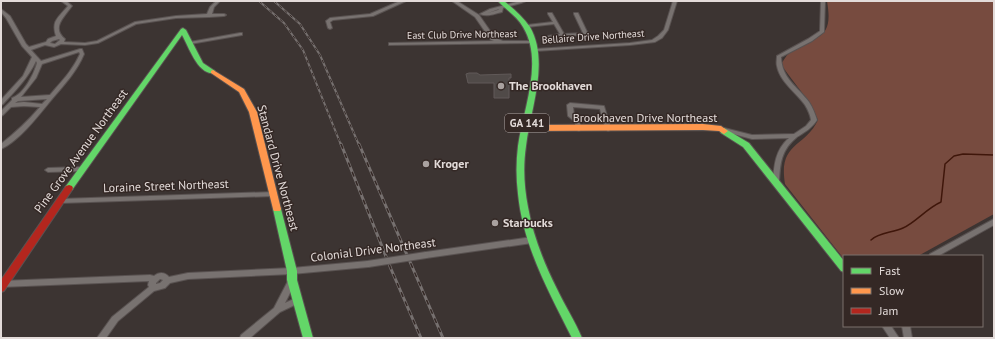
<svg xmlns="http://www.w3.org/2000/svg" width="995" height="339" viewBox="0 0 995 339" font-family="'PT Sans',sans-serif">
<rect width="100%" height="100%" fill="#3c3432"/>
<!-- green -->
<path fill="#774b3f" d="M 827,1 L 994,1 L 994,214 L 918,256 L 844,256 L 844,259 L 785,184 C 778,142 805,148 818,120 C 810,99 793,83 781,64 C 784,60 787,54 791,52 C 817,34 834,41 827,1 Z"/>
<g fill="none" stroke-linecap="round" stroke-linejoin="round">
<!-- stream -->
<path stroke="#3f160a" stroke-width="1.5" d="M 871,240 C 879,232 892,233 903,228 C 915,223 927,208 941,202 L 945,164 L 954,156 L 963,154 L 994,155"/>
</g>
<!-- building -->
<path fill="#504a48" stroke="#605958" d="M 469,73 L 477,73 L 480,75 L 511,74 L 511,78 L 509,78 L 509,98 L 494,98 L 494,83 L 468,83 L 466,74 Z"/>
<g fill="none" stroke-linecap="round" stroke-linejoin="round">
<!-- street casing -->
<g stroke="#595251" stroke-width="2">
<path id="street" d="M 61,1 L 66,1 L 72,6 C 64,17 51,28 65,39 L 64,42 L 85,43 L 97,41 L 135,22 L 176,16 L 207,14 L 210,7 L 216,1 L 220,1 L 214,7 L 212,14 L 224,14 L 226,15 L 224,16 L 209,17 L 176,18 L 136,24 L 98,43 L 85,45 L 61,44 L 54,47 L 45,45 L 31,50 L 41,61 L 80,49 L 82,49 L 84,54 C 77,71 64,85 52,99 C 39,115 19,141 1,149 L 1,144 C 15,133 28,121 40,107 L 24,106 L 11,107 L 3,115 L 1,116 L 1,111 L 12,100 L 12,98 C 24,94 34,74 37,63 L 36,61 C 28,78 15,91 3,104 L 1,105 L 1,100 L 23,76 L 32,57 L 22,46 L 6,18 L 1,12 L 1,9 L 10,16 L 26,44 L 29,47 L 46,42 L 48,39 L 56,36 C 51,21 58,18 68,6 ZM 59,39 L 60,40 L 55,44 L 50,43 L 52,41 ZM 79,52 L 80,54 C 73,70 61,82 50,95 L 21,97 L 36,78 L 42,64 ZM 47,99 L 42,104 L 24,102 L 15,103 L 18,101 Z
M 400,1 L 406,1 L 373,16 L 333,20 L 330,22 L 332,28 L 330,29 L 328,28 L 326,21 L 330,18 L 370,14 Z
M 452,1 L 457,1 L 479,15 L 495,38 L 503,41 L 533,41 L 535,42 L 533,43 L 389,45 L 389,43 L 391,43 L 494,41 L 491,40 L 475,17 Z
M 520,1 L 526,1 L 521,3 L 503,8 L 502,12 C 494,14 487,17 480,14 L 490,9 ZM 499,9 L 498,10 L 488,13 Z
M 673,1 L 677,1 L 668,30 L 662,38 L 655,42 L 630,45 L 535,51 L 533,50 L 535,49 L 630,43 L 652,40 L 658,36 L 664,30 Z
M 821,1 L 825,1 L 824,32 L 812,41 L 781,57 C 782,79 797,86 809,102 C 813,108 815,114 817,120 C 812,128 805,132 797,137 C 781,150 780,163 779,183 L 778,185 L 774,185 L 773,183 C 774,166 775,150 789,138 L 752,139 L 722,131 L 721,130 L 724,128 L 752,135 L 794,134 L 806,126 L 811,120 C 810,114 808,110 805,105 C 796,92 780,82 777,66 C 776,63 777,59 777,56 L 808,39 L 820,31 Z
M 548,13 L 552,13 L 564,34 L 583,33 L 574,14 L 574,13 L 578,13 L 588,34 L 586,35 L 563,36 L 550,38 L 548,38 L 548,36 L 560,34 L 554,24 L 527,27 L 525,26 L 527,25 L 553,22 L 548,14 Z
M 240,33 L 242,33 L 242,35 L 190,44 L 188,43 L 190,42 Z
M 570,103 L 604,106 L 611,129 L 610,130 L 608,131 L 605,129 L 600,109 L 573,107 L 574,115 L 579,120 L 582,129 L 579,131 L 577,130 L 574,121 L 568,116 L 567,105 Z
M 82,167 L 85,169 L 82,171 L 48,172 L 45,170 L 48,168 Z
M 274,192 L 276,192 L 277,194 L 276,196 L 274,196 L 60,203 L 58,203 L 57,201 L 58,199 L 60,199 Z
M 994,219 L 994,225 L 938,256 L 929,256 L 930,254 Z
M 532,237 L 534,238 L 535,240 L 534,242 L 532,243 L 426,258 L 424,257 L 423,255 L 424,253 L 426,252 Z
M 368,261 L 370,262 L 371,264 L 370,266 L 368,267 L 292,274 L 188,279 L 170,283 L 165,288 L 154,291 L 118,321 L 106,338 L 97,338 L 112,317 L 149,287 L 148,285 L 149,281 L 1,287 L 1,281 L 150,275 L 154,276 C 159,272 165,272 169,277 L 188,273 L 292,268 ZM 160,279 L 163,280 L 160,283 L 156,284 L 156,283 Z
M 292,278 L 295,279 L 296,281 L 285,303 L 298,297 L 301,298 L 302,300 L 301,302 L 280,312 L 250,338 L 240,338 L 241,335 L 274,308 L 289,279 Z
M 882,326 L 891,326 L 899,338 L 890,338 Z
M 902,326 L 910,326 L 912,338 L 904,338 Z"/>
</g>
<!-- fast casing -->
<g stroke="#595251" stroke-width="2">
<path id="fast" d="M 498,1 L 504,1 C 514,9 523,17 530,27 C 550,62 530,110 526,146 C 523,166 524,187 528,207 C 533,236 544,263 557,289 C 565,306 575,321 582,338 L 572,338 C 549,292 523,246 518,194 C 516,178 516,162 518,146 C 523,110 544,61 523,27 C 517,16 506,10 498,1 Z
M 183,28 L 186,30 L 203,63 L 215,71 L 215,73 C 198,76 189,47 182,35 L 72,190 L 66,190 L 65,188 L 66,186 L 181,29 Z
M 724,128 L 749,143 L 844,261 L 844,272 L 841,271 L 743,147 L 721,133 L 720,131 L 721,129 Z
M 277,206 L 280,207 L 281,209 L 297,271 L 297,280 L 313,338 L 303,338 L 287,280 L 287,271 L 273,209 L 274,207 Z"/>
</g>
<!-- slow casing -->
<g stroke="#595251" stroke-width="2">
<path id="slow" d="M 213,70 L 244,89 L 257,112 L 281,209 L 280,211 L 274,211 L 273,209 L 249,112 L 239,92 L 211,73 L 211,71 Z
M 703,124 L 721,126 L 728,131 L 724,134 L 719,131 L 703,130 L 526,131 L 522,128 L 526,125 Z"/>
</g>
<!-- jam casing -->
<g stroke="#595251" stroke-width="2">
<path id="jam" d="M 69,185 L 72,186 L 73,188 L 72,190 L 4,291 L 1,292 L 1,280 L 66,186 Z"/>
</g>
<!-- street -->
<use href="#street" fill="#787270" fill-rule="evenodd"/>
<!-- fast -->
<use href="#fast" fill="#63d668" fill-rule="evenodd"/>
<!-- slow -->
<use href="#slow" fill="#ff974d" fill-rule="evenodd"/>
<!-- jam -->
<use href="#jam" fill="#b3261e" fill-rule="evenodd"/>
<!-- rail-far1 casing -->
<g stroke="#76706f" stroke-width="2">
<path id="rail-far1" d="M 259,1 L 284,23 L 303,50 L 341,145
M 274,1 L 300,24 L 320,55 L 359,145"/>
</g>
<!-- rail casing -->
<g stroke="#76706f" stroke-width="3">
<path id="rail" d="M 341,144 L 391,269 L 421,338
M 359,144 L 443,338"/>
</g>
<!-- rail-far1 -->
<use href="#rail-far1" stroke="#342825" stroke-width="1" stroke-dasharray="3.5" stroke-linecap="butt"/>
<!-- rail -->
<use href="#rail" stroke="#342825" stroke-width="1.5" stroke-dasharray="5" stroke-linecap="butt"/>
<!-- street-bridge casing -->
<g stroke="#595251" stroke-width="8" stroke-linecap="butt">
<path id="street-bridge" d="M 368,264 L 426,255"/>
</g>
<!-- street-bridge -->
<use href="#street-bridge" stroke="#787270" stroke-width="6"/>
</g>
<!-- markers -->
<g fill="#a9a19f" stroke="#342825" stroke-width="1.5">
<circle cx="501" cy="86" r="4"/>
<circle cx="426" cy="164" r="4"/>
<circle cx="495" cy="223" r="4"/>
</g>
<g text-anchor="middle" stroke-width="3" stroke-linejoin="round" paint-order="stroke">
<!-- far-street labels -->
<g font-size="10" fill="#e3dbd9" stroke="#342825">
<text transform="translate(462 34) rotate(-1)" y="4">East Club Drive Northeast</text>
<text transform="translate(593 36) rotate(-4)" y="4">Bellaire Drive Northeast</text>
</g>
<!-- shield labels -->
<rect fill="#342825" stroke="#aea5a3" stroke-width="1" x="505" y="114" width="44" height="18" rx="3"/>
<g font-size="11" font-weight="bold" fill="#e3dbd9">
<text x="527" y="127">GA 141</text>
</g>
<!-- poi labels -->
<g font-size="12" font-weight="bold" fill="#e3dbd9" stroke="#342825" text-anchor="start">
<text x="509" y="90">The Brookhaven</text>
<text x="434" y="168">Kroger</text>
<text x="503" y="227">Starbucks</text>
</g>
<!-- street labels -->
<g font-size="12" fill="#e3dbd9" stroke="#342825">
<text x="645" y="122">Brookhaven Drive Northeast</text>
<text transform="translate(81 151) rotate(-54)" y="4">Pine Grove Avenue Northeast</text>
<text transform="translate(278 168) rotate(75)" y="4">Standard Drive Northeast</text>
<text transform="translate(166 186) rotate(-2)" y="4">Loraine Street Northeast</text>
<text transform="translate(373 250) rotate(-7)" y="4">Colonial Drive Northeast</text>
</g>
</g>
<!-- border -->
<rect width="995" height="339" fill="none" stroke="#e3dbd9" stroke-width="4"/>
<!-- legend -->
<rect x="843" y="255" width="140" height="72" fill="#342825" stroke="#7a706d"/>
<rect x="851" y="268" width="20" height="6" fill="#63d668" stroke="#7a706d"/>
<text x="879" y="275" font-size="12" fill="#e3dbd9">Fast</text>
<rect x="851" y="288" width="20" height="6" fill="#ff974d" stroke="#7a706d"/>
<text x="879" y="295" font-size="12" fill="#e3dbd9">Slow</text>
<rect x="851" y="308" width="20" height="6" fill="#b3261e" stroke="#7a706d"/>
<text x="879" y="315" font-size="12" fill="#e3dbd9">Jam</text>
</svg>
